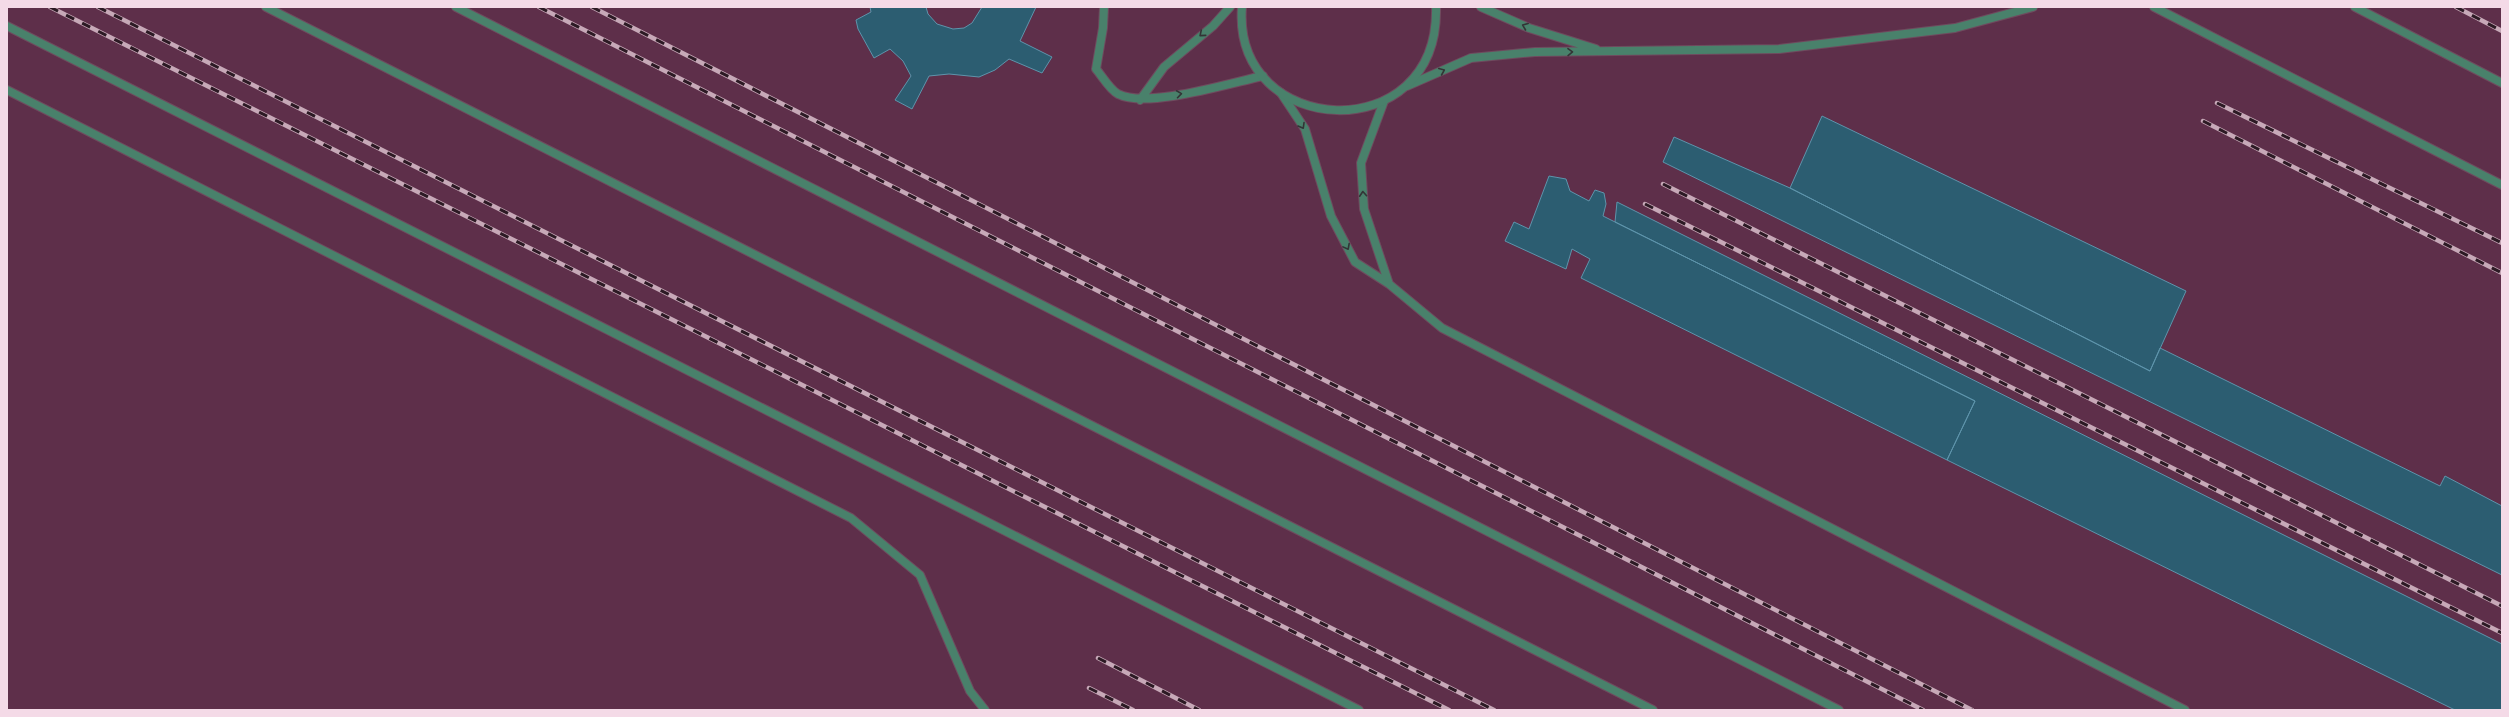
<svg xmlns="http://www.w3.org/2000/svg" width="2509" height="717" viewBox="0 0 2509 717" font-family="'Asap Condensed',sans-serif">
<rect width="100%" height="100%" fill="#522a40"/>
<!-- built -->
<path fill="#5e2f4a" d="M 7,7 L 2502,7 L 2502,710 L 7,710 Z"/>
<!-- building -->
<path fill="#2c5d71" stroke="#5e94ab" d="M 870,7 L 926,7 L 928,14 L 937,24 L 953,29 L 964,28 L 972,23 L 982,7 L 1036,7 L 1020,41 L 1052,57 L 1042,73 L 1009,59 L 995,70 L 979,77 L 949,74 L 929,76 L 912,109 L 895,100 L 911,76 L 903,61 L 890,49 L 874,58 L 858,29 L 856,20 L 871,12 Z
M 1822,116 L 2186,291 L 2150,371 L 1790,188 Z
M 1674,137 L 1790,188 L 2150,371 L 2160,348 L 2440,486 L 2445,476 L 2502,506 L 2502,575 L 1663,162 Z
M 1549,176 L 1566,179 L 1570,191 L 1589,201 L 1595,190 L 1604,193 L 1606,204 L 1603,216 L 1975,401 L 1947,460 L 1581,278 L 1590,259 L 1572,249 L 1566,269 L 1505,241 L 1514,222 L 1529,229 Z
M 1617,202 L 2502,644 L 2502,710 L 2455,710 L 1947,460 L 1975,401 L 1615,222 Z"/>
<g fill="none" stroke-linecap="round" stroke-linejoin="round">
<!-- lane casing -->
<g stroke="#6f4a5e" stroke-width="10">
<path id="lane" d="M 266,7 L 1653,710
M 456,7 L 1839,710
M 1104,7 L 1103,28 L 1096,69 C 1102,76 1110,90 1118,94 C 1147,109 1230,83 1263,76
M 1481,7 L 1529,28 L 1596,49
M 2154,7 L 2502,185
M 2355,7 L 2502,83
M 7,26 L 1359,710
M 1407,86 L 1471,58 L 1535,52 L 1779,49 L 1955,28 L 2033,7
M 7,90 L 851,518 L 920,575 L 970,691 L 985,710
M 1281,93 L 1305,129 L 1331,216 L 1355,262 L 1389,284 L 1442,328 L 2185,710
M 1140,100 L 1164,67 L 1213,26 L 1230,7
M 1384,101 L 1361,163 L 1364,209 L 1389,284"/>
</g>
<!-- street casing -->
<g stroke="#6f4a5e" stroke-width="10">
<path id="street" d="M 1242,7 C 1232,139 1440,150 1436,7"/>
</g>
<!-- lane -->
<use href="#lane" stroke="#49816b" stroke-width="8"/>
<!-- street -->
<use href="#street" stroke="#49816b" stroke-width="8"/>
<!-- rail casing -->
<g stroke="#c7a9b8" stroke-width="4.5">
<path id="rail" d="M 50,7 L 1449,710
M 98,7 L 1494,710
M 539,7 L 1923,710
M 592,7 L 1972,710
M 2456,7 L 2502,31
M 2217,103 L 2502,243
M 2203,121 L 2502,273
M 1663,184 L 2502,606
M 1645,204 L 2502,633
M 1098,658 L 1199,710
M 1089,688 L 1133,710"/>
</g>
<!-- rail -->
<use href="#rail" stroke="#2c1a24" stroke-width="3" stroke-dasharray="9" stroke-linecap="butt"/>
</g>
<!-- one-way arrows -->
<defs><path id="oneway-chevron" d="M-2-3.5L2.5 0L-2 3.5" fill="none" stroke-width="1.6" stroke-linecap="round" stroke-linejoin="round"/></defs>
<g stroke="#333436">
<use href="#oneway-chevron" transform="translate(1525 26) rotate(-158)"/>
<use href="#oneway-chevron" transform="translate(1202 34) rotate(140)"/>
<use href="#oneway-chevron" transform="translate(1570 52) rotate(-1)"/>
<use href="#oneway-chevron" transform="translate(1442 71) rotate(-23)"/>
<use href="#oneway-chevron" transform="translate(1179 94) rotate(-8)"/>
<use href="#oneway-chevron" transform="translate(1302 126) rotate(60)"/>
<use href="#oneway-chevron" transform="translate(1363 194) rotate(-94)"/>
<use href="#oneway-chevron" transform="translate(1347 247) rotate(62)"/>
</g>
<!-- border -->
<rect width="2509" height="717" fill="none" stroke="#f4dae7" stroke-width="16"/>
</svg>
